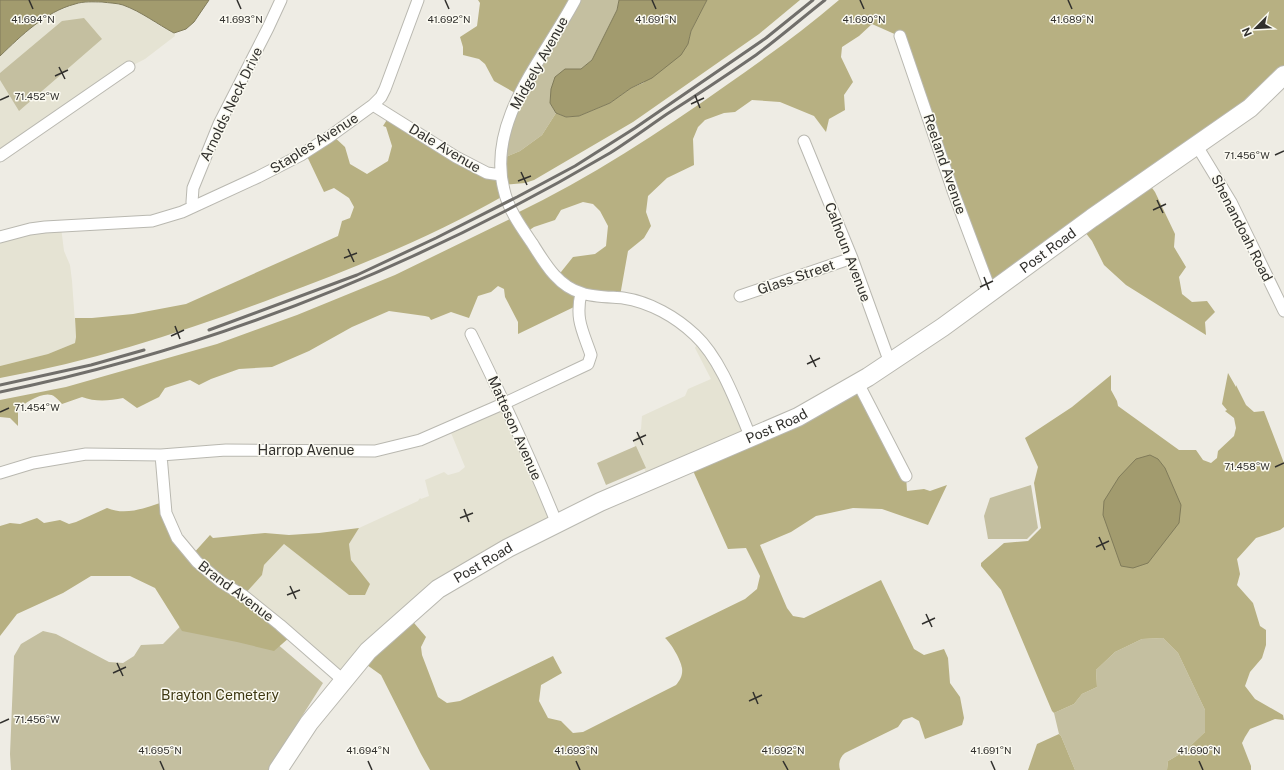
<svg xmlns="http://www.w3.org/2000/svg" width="1284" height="770" viewBox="0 0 1284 770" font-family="'Public Sans',sans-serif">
<rect width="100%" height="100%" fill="#eeece4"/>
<!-- built -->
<path fill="#e5e3d3" d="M 88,2 L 112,3 L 123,5 L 144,15 L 163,28 L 174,33 L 175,36 L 145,59 L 110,77 L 0,155 L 0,56 L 35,25 L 54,13 L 75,4 Z
M 61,227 L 64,251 L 70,265 L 72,281 L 76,337 L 75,343 L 48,354 L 0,366 L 0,237 Z
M 699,341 L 703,344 L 749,436 L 649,480 L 633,441 L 641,429 L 642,416 L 685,396 L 688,389 L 711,379 L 695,348 Z
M 505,403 L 555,523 L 490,558 L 340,679 L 244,595 L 262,575 L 264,565 L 284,544 L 349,595 L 370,584 L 351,560 L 349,544 L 359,528 L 418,501 L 420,498 L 421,499 L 429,496 L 425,480 L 444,472 L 448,475 L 459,472 L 465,467 L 449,428 Z"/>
<!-- green -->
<path fill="#c4bfa0" d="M 574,0 L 619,0 L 617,10 L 592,60 L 581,69 L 565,69 L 550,103 L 556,113 L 542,135 L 520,151 L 501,159 L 517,95 Z
M 84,18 L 102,39 L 19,111 L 0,80 L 0,73 L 62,21 Z
M 636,446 L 646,468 L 606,485 L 597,463 Z
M 1031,485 L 1038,528 L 1027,539 L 988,539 L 984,516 L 990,498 Z
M 215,591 L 323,683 L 268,770 L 11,770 L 10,754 L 14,656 L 21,644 L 43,631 L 56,634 L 109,662 L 123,663 L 134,656 L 141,645 L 163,644 Z
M 1163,638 L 1178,653 L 1205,710 L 1205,732 L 1185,751 L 1168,761 L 1167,770 L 1075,770 L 1061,736 L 1059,734 L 1054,713 L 1074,704 L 1082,694 L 1097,687 L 1096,670 L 1115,652 L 1142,639 Z"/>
<!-- forest -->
<path fill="#b7b082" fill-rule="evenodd" d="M 478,0 L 574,0 L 517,94 L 494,81 L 485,64 L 479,59 L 463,55 L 463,47 L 460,37 L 477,26 L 480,3 Z
M 707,0 L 800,0 L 759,34 L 633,122 L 534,180 L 525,183 L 504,185 L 505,195 C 432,237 354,268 276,297 C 186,331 94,361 0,378 L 0,366 L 48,354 L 75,343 L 76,337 L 75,318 L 92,318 L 133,314 L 186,304 L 338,236 L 342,221 L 350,218 L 354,207 L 349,198 L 334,188 L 324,192 L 305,152 L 331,134 L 345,147 L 350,164 L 367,174 L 388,161 L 392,146 L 386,127 L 383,126 L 390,115 L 493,175 L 501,159 L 520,151 L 542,135 L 556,113 L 566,117 L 579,116 L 610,103 L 631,88 L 643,83 L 688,44 L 691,31 Z
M 839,0 L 1284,0 L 1284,70 L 1147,181 L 1155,192 L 1175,234 L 1174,247 L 1186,267 L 1179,277 L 1182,294 L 1192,302 L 1207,301 L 1215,312 L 1205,322 L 1206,335 L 1126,285 L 1104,265 L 1092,241 L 1081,227 L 989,291 L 899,36 L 872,24 L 859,36 L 842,47 L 841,57 L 853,82 L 844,95 L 845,110 L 829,119 L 826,132 L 814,116 L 780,102 L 752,100 L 735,112 L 724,113 L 705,120 L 698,127 L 693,139 L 694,165 L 667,178 L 648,196 L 646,212 L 651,226 L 644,238 L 628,251 L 620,296 L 580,294 L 574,307 L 518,334 L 518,322 L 505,297 L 504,289 L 498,286 L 491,292 L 478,296 L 469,318 L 451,312 L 431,320 L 429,317 L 425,316 L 389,311 L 352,327 L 309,351 L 272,367 L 239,369 L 211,379 L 199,385 L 190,380 L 165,388 L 159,397 L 137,408 L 123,398 C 109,401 95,402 82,397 L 62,404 C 60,402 58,399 55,397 C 46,389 26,402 18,409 L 18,426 L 10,418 L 0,417 L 0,400 L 66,387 L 217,344 L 297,315 L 395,275 L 514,217 L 515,214 C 590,178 660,132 728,84 C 765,58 804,30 839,0 ZM 583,202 L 593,204 L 600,211 L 608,226 L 606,246 L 595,254 L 573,257 L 557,277 L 525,233 L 534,227 L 555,220 L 561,210 Z
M 1228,373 L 1236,387 L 1236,385 L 1246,405 L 1254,412 L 1264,411 L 1284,463 L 1284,527 L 1280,530 L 1256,538 L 1237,559 L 1240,574 L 1237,585 L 1253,603 L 1260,626 L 1266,630 L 1266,645 L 1262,658 L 1250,672 L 1245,686 L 1255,699 L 1283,715 L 1284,720 L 1275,719 L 1250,729 L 1245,737 L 1242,743 L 1251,766 L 1251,770 L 1167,770 L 1168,761 L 1185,751 L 1205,732 L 1205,710 L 1178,653 L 1163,638 L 1142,639 L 1115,652 L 1096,670 L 1097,687 L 1082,694 L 1074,704 L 1054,713 L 1052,711 L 1001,590 L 981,566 L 981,563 L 1004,543 L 1028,541 L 1041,528 L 1034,483 L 1038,467 L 1025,438 L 1072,407 L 1111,375 L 1111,390 L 1117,401 L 1118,406 L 1179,450 L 1196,450 L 1203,460 L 1211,463 L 1217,458 L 1218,451 L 1234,436 L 1236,428 L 1234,418 L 1225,411 L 1227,410 L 1222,404 Z
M 856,383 L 906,476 L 907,491 L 924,489 L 930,491 L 947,485 L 928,525 L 882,509 L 853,508 L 816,516 L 791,532 L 760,545 L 787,608 L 793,616 L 804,618 L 881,580 L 914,649 L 924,655 L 944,649 L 948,658 L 950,683 L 960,697 L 964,718 L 962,725 L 925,739 L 919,721 L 912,717 L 903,720 L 898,727 L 845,753 C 840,757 838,763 840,770 L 430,770 L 421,754 L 381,675 L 360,660 L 409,617 L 426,637 L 421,647 L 422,655 L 438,697 L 447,703 L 460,701 L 553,656 L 562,673 L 541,685 L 539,701 L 548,718 L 561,721 L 573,733 L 583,732 L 676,685 C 680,680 683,675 682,668 C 681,660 671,643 665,638 L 745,599 L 757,589 L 760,576 L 746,548 L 728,549 L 690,464 Z
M 163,502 L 192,555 L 210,535 L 213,538 L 265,533 L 289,535 L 319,533 L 359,528 L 349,544 L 351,560 L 370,584 L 365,595 L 349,595 L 284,544 L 264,565 L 262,575 L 244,595 L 290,637 L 274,651 L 237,642 L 182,631 L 155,588 L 130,576 L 91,576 L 63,593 L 17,614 L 0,636 L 0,526 L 10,523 L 20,524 L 37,518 L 44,523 L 60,520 L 69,524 L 76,522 L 107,508 C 126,516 144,508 163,502 Z
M 1059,734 L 1061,736 L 1075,770 L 1028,770 L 1037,744 Z"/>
<!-- water -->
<path fill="#a29b6e" stroke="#807b5a" d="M 0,0 L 209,0 L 194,22 L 186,29 L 174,33 C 157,24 142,12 123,5 C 117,3 109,3 102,2 C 93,2 84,1 75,4 C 45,12 22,35 0,56 Z
M 619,0 L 707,0 L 691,31 L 688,44 L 681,55 L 652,78 L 631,88 L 610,103 L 579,116 L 566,117 L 556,113 L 550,103 L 551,89 L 555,77 L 565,69 L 581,69 L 592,60 L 617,10 Z
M 1150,455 L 1158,459 L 1165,468 L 1181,505 L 1179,523 L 1148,563 L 1133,568 L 1121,566 L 1103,515 L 1104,501 L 1119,477 L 1136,459 Z"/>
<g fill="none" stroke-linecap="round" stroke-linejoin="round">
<!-- street casing -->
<g stroke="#b9b8b0" stroke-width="13">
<path id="street" d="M 575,0 C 545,57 486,121 504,190 C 508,209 521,227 532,243 C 544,262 558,287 582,293 C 592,297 612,297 623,298 C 650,302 676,317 695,335 C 721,359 737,405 751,438
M 900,36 L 953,191 L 991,292
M 373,105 L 456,157 L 487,173 L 501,175
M 804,141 L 852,258 L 890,363
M 1197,146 L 1231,202 L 1284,311
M 0,156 L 129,67
M 193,206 L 192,202 L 193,188 L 219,124 L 268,28 L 281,0
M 0,237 L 30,229 L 45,227 L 152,221 L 182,212 L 258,177 L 301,155 L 329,137 L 373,105 L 381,97 L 385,89 L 418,0
M 740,296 L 852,258
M 471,334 C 502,397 531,459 557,524
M 858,383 L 906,476
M 161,455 L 166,513 L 177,538 L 197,562 L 221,582 L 244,596 L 280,625 L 344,681
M 0,473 L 33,463 L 86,454 L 161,455 L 226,450 L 375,451 L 420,440 L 505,403 L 588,364 L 591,355 C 583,331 575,320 581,293"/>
</g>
<!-- primary casing -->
<g stroke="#b9b8b0" stroke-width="20">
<g id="primary">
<path id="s1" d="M 278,770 L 309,723 L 368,651 L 438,589 L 508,548 L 600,502 L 798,417 L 868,377 L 943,327 L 1092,218 L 1250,108 L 1284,75"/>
</g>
</g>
<!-- street -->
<use href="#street" stroke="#fff" stroke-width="11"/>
<!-- primary -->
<use href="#primary" stroke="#fff" stroke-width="18"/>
<!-- rail -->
<path stroke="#716f6b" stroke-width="3" d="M 209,330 L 357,275 L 436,238 L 517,197 L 575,166 L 635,128 L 766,38 L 813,0
M 0,385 L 91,365 L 144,350
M 0,392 C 216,348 420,265 610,153 C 629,141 648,127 667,114 C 697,95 727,75 756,55 C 779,38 802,18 825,0"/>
</g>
<!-- ticks -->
<path fill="none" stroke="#31302d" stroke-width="1.5" d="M 29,0 L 33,9M 237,0 L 241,9M 445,0 L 449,9M 652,0 L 656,9M 860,0 L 864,9M 1068,0 L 1072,9M 59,67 L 65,79M 55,76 L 68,70M 695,95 L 700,108M 0,100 L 9,96M 691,104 L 704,98M 1275,155 L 1284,151M 521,172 L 527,185M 518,181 L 531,176M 1157,200 L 1163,213M 1153,210 L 1166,204M 348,249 L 354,262M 344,258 L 357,253M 984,277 L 989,290M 980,287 L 993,281M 175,326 L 180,339M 171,336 L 184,330M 810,355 L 816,367M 807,364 L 820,358M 0,412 L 9,408M 637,432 L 643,445M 633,441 L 646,435M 1275,467 L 1284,463M 464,509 L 469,522M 460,518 L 473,513M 1099,537 L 1105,550M 1096,547 L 1109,541M 290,586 L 296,599M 287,595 L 300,590M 926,614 L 932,627M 922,624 L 935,618M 117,663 L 123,676M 113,673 L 126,667M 753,692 L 758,704M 749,701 L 762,695M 0,723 L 9,719M 160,761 L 164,770M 368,761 L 372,770M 576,761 L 580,770M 783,761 L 788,770M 991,761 L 995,770M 1199,761 L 1203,770"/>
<g text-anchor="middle" stroke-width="3" stroke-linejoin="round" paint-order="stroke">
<!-- street labels -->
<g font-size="14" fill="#31302d" stroke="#fbfaf1">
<text transform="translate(539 63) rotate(-61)" y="5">Midgely Avenue</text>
<text transform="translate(231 104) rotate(-64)" y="5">Arnolds Neck Drive</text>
<text transform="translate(314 143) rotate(-32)" y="5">Staples Avenue</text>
<text transform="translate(445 148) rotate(31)" y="5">Dale Avenue</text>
<text transform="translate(945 164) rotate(71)" y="5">Reeland Avenue</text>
<text transform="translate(1242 228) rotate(63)" y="5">Shenandoah Road</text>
<text dy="5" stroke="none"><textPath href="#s1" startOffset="943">Post Road</textPath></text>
<text transform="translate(848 252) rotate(69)" y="5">Calhoun Avenue</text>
<text transform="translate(796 277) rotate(-19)" y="5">Glass Street</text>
<text dy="5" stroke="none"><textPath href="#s1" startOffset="619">Post Road</textPath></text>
<text transform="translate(515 428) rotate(66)" y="5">Matteson Avenue</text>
<text x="306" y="455">Harrop Avenue</text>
<text dy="5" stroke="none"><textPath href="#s1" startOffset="295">Post Road</textPath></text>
<text transform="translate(236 591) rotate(37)" y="5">Brand Avenue</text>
</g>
<!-- park labels -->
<g font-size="14" fill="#3e3812" stroke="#fbfaf1">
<text x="220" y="700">Brayton Cemetery</text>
</g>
</g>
<g font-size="10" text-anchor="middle" fill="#31302d" stroke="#fbfaf1" stroke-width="3" stroke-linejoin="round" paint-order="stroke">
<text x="33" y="23">41.694°N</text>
<text x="241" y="23">41.693°N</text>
<text x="449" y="23">41.692°N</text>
<text x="656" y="23">41.691°N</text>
<text x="864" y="23">41.690°N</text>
<text x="1072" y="23">41.689°N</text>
<text x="37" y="100">71.452°W</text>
<text x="1247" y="159">71.456°W</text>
<text x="37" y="411">71.454°W</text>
<text x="1247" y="470">71.458°W</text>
<text x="37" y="723">71.456°W</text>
<text x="160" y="754">41.695°N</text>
<text x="368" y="754">41.694°N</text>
<text x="576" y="754">41.693°N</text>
<text x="783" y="754">41.692°N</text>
<text x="991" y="754">41.691°N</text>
<text x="1199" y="754">41.690°N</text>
</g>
<!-- north arrow -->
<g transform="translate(1256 28) rotate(246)" stroke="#fbfaf1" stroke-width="3" paint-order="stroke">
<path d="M0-3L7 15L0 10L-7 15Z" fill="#31302d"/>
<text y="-6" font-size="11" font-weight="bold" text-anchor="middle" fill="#31302d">N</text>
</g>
</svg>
